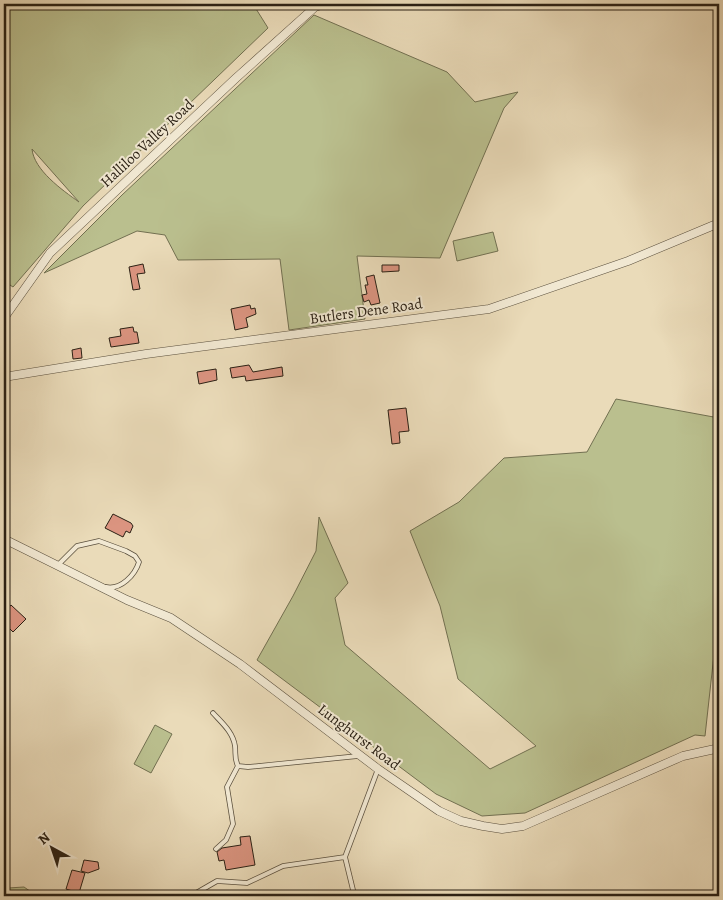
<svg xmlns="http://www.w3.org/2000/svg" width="723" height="900" viewBox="0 0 723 900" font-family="Alegreya,serif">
<rect width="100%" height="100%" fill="#eadbb9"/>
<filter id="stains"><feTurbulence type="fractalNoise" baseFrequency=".004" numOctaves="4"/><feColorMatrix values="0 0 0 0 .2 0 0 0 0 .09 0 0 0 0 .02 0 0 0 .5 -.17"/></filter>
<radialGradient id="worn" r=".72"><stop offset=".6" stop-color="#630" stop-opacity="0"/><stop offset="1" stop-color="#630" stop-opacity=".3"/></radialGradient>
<!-- green -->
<path fill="#babf8e" stroke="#727051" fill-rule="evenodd" d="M 4,4 L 253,4 L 268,28 L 83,206 L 13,287 L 4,281 ZM 32,149 L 79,202 C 62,190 34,170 32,149 Z
M 314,15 L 447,72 L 475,102 L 518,92 L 504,108 L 440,258 L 357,256 L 365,319 L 289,330 L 280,259 L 178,260 L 165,235 L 137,231 L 44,273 L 122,195 Z
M 493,232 L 498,251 L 457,261 L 453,241 Z
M 616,399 L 719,418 L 719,609 L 705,736 L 695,735 L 525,813 L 482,816 L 436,794 L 257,660 L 293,596 L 316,551 L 319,517 L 348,583 L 335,598 L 345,645 L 490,769 L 536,746 L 458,679 L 440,606 L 410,531 L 459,502 L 504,458 L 587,452 Z
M 155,725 L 172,734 L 151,773 L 134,764 Z
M 24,887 L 37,896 L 5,896 L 8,888 Z"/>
<!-- building -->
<path fill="#db9480" stroke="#2a2014" d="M 143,264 L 145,273 L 137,274 L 140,289 L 133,290 L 129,267 Z
M 382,265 L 399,265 L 399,271 L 382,272 Z
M 374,275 L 380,303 L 371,305 L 369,300 L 364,302 L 362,295 L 367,294 L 365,285 L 368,285 L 366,277 Z
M 250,305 L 251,309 L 255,308 L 256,314 L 246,318 L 248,327 L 235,330 L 231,309 Z
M 133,327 L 134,332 L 137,332 L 139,343 L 111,347 L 109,338 L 121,336 L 120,329 Z
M 81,348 L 82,358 L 73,359 L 72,350 Z
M 249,365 L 253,372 L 282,367 L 283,376 L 246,381 L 245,376 L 232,378 L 230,368 Z
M 216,369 L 217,380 L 199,384 L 197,372 Z
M 406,408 L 409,431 L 399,432 L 400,443 L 392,444 L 388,410 Z
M 113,514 L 131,523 L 133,526 L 130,533 L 126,531 L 123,537 L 105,528 Z
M 11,605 L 26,619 L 13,632 L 4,623 L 4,613 Z
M 250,836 L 255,865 L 226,870 L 224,860 L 219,861 L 217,852 L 222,848 L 241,845 L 240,837 Z
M 84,860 L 98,862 L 99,869 L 88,873 L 81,871 Z
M 72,870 L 85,873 L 79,893 L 66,889 Z"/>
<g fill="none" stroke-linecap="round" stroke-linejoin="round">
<!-- lane casing -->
<g stroke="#5a4f3d" stroke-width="5.5">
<path id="lane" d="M 57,566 L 77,546 L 99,541 L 126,551 L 135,556 L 139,562 C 135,575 121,590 106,587
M 213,713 C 222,723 233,732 235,746 C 236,754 234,758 238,766 L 248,767 L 358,756
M 216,849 L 226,840 L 233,824 L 227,787 L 238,766
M 353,890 L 345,857 L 378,769
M 191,896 L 217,881 L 247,883 L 283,866 L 345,857"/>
</g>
<!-- street casing -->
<g stroke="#5a4f3d" stroke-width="9">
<path id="street" d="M 4,318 L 50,253 L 236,78 L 315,7 L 325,4
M 4,377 L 146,354 L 489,309 L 628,261 L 719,223
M 4,539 L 127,600 L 171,618 L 240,664 L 378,769 L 439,811 L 461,821 L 483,826 L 502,829 L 523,826 L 683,756 L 715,749 L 719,751"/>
</g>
<!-- lane -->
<use href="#lane" stroke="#f1e8d2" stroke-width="4"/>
<!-- street -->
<use href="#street" stroke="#f1e8d2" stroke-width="8"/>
</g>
<g text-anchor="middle" stroke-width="4" stroke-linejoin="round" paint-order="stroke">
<!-- street labels -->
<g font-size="15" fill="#2a2014" stroke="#f1e8d2">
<text transform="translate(147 143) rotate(-43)" y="5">Halliloo Valley Road</text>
<text transform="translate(366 311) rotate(-8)" y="5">Butlers Dene Road</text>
<text transform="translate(359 737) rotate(37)" y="5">Lunghurst Road</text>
</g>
</g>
<!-- margin -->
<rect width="723" height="900" fill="none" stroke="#eadbb9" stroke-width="20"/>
<rect x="5" y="5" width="713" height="890" fill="none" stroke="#2a2014" stroke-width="2.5"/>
<rect x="10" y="10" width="703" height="880" fill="none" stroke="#2a2014"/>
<!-- north arrow -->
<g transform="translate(52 848) rotate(320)" stroke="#f1e8d2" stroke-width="4" paint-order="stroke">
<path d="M0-4L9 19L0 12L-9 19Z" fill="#2a2014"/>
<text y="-8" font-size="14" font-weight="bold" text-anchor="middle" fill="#2a2014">N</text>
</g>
<rect width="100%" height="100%" filter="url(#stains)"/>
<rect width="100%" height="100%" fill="url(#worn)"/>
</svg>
